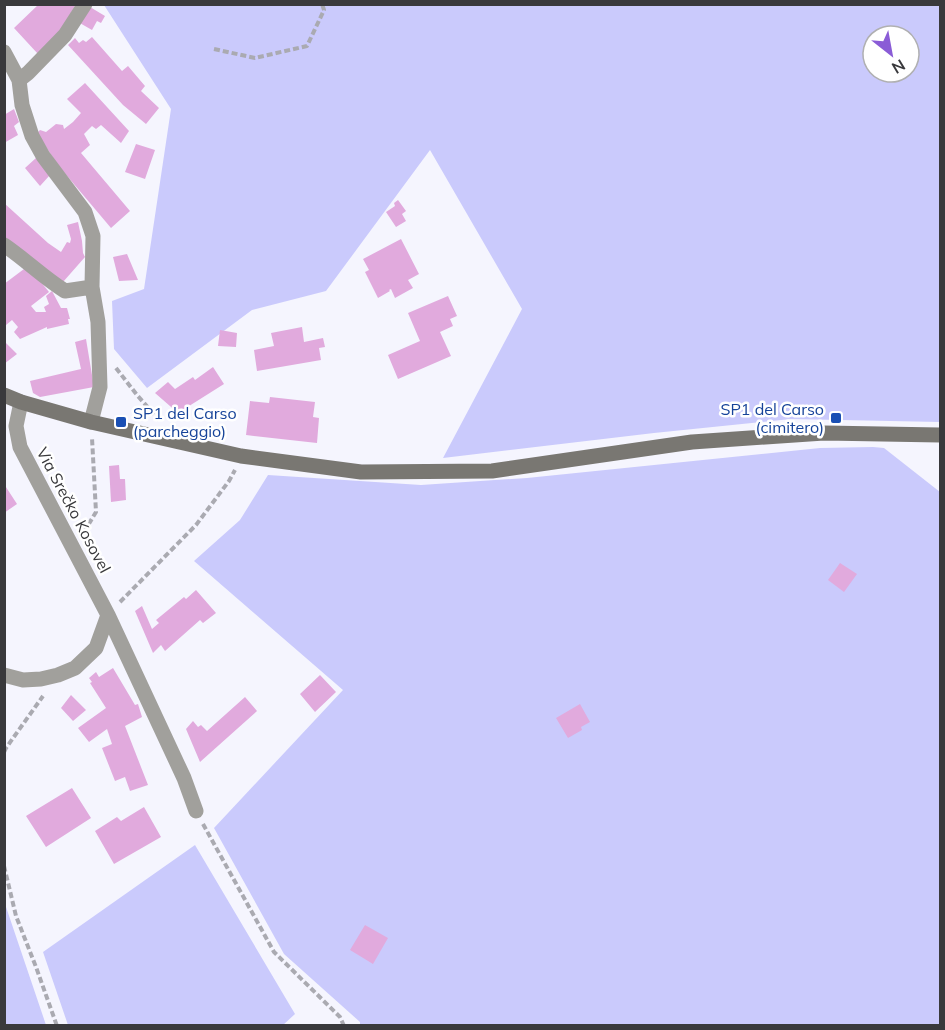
<svg xmlns="http://www.w3.org/2000/svg" width="945" height="1030" viewBox="0 0 945 1030" font-family="Mulish,sans-serif">
<rect width="100%" height="100%" fill="#f5f5fe"/>
<!-- green -->
<path fill="#cacafc" fill-rule="evenodd" d="M 104,5 L 940,5 L 940,422 L 791,419 L 654,433 L 443,458 L 522,309 L 430,150 L 326,291 L 252,310 L 147,388 L 114,349 L 112,301 L 144,289 L 171,109 ZM 873,36 L 909,36 L 909,72 L 873,72 Z
M 873,447 L 884,448 L 940,492 L 940,1025 L 360,1025 L 360,1022 L 284,954 L 214,828 L 343,690 L 194,561 L 240,520 L 268,475 L 421,485 L 527,478 L 820,448 Z
M 195,845 L 295,1014 L 282,1026 L 68,1025 L 43,952 Z
M 4,901 L 46,1025 L 5,1025 Z"/>
<!-- building -->
<path fill="#e1aadd" d="M 39,4 L 76,4 L 59,34 L 38,54 L 14,28 Z
M 90,7 L 105,16 L 101,23 L 97,21 L 92,30 L 78,22 Z
M 92,37 L 122,71 L 128,66 L 145,86 L 141,91 L 159,108 L 146,124 L 123,105 L 68,45 L 75,38 L 79,43 L 83,40 L 86,42 Z
M 85,83 L 129,131 L 121,143 L 101,125 L 96,129 L 92,126 L 84,134 L 90,145 L 81,153 L 130,211 L 111,228 L 57,164 L 37,133 L 40,130 L 46,132 L 56,124 L 63,125 L 64,129 L 73,122 L 81,113 L 67,99 Z
M 14,109 L 19,122 L 14,126 L 18,135 L 4,143 L 4,115 Z
M 136,144 L 155,150 L 145,179 L 125,172 Z
M 36,158 L 50,175 L 40,186 L 25,168 Z
M 398,200 L 406,211 L 402,214 L 406,221 L 396,227 L 386,212 L 395,206 L 394,203 Z
M 4,203 L 48,243 L 61,252 L 67,242 L 70,243 L 71,239 L 67,225 L 78,222 L 82,241 L 83,253 L 85,257 L 63,282 L 31,262 L 4,236 Z
M 401,239 L 419,274 L 408,280 L 413,288 L 395,298 L 391,289 L 389,290 L 390,291 L 378,298 L 365,272 L 369,270 L 363,259 Z
M 127,254 L 138,280 L 119,281 L 113,257 Z
M 28,266 L 49,292 L 31,306 L 36,312 L 46,312 L 44,307 L 49,304 L 46,296 L 52,291 L 61,308 L 67,308 L 70,319 L 68,319 L 69,324 L 47,329 L 47,327 L 20,339 L 14,332 L 18,327 L 12,320 L 6,325 L 4,323 L 4,284 Z
M 448,296 L 457,316 L 450,319 L 453,326 L 440,332 L 451,356 L 398,379 L 388,355 L 420,341 L 408,313 Z
M 302,327 L 304,342 L 323,338 L 325,347 L 319,348 L 321,360 L 257,371 L 254,350 L 274,346 L 271,333 Z
M 220,330 L 237,333 L 236,347 L 218,346 Z
M 86,339 L 94,387 L 40,397 L 33,393 L 30,381 L 81,369 L 75,342 Z
M 4,341 L 17,354 L 4,364 Z
M 213,367 L 224,384 L 178,413 L 155,393 L 168,382 L 175,389 L 193,377 L 195,380 Z
M 270,397 L 315,402 L 313,417 L 319,418 L 317,443 L 246,435 L 250,401 L 269,403 Z
M 119,465 L 120,479 L 125,479 L 126,500 L 111,502 L 109,466 Z
M 4,484 L 17,504 L 4,513 Z
M 840,563 L 857,574 L 844,592 L 828,580 Z
M 196,590 L 216,613 L 203,623 L 200,620 L 165,651 L 161,645 L 153,653 L 135,611 L 142,606 L 152,629 L 159,623 L 156,620 L 184,597 L 186,599 Z
M 113,668 L 135,705 L 138,704 L 142,717 L 125,726 L 148,785 L 130,791 L 125,777 L 115,781 L 102,748 L 112,744 L 107,729 L 89,742 L 78,728 L 106,708 L 90,683 L 92,682 L 89,678 L 96,672 L 99,677 Z
M 320,675 L 336,692 L 315,712 L 300,694 Z
M 71,695 L 86,710 L 73,721 L 61,708 Z
M 245,697 L 257,711 L 200,762 L 186,729 L 193,721 L 198,727 L 201,725 L 207,731 Z
M 580,704 L 590,722 L 581,727 L 582,730 L 568,738 L 556,718 Z
M 72,788 L 91,818 L 46,847 L 26,816 Z
M 144,807 L 161,837 L 114,864 L 95,831 L 117,817 L 121,821 Z
M 365,925 L 388,938 L 373,964 L 350,950 Z"/>
<g fill="none" stroke-linecap="round" stroke-linejoin="round">
<!-- path -->
<path stroke="#aaaab1" stroke-width="4" stroke-dasharray="6 3" stroke-linecap="butt" d="M 214,49 L 255,58 L 307,46 L 324,10 L 322,4
M 116,368 L 137,395 L 159,420
M 84,532 L 96,512 L 92,438
M 120,602 L 196,525 L 229,481 L 235,470
M 4,752 L 6,748 L 43,696
M 203,824 L 274,952 L 340,1017 L 344,1026
M 4,866 L 16,916 L 36,967 L 57,1026"/>
<!-- street -->
<path stroke="#a1a09c" stroke-width="15" d="M 4,52 L 19,80 L 22,105 L 32,136 L 43,156 L 85,212 L 93,236 L 92,287 L 98,322 L 100,387 L 91,422
M 19,80 L 28,73 L 65,35 L 85,4
M 4,245 C 26,260 44,278 65,291 L 92,287
M 21,402 L 16,426 L 20,447 L 108,615 L 184,778 L 196,811
M 4,675 L 23,680 L 41,679 L 58,675 L 75,668 L 96,648 L 108,615"/>
<!-- secondary -->
<path stroke="#797772" stroke-width="15" d="M 4,395 L 21,402 L 91,422 L 241,456 L 361,472 L 492,471 L 692,442 L 824,433 L 940,435"/>
</g>
<!-- markers -->
<g fill="#1a4fb4" stroke="#fff" stroke-width="2">
<rect x="830" y="412" width="12" height="12" rx="3"/>
<rect x="115" y="416" width="12" height="12" rx="3"/>
</g>
<g text-anchor="middle" stroke-width="5" stroke-linejoin="round" paint-order="stroke">
<!-- transit labels -->
<g font-size="16" fill="#164399" stroke="#fff" text-anchor="end">
<text x="824" y="415">SP1 del Carso<tspan x="824" dy="18">(cimitero)</tspan></text>
<text x="133" y="419" text-anchor="start">SP1 del Carso<tspan x="133" dy="18">(parcheggio)</tspan></text>
</g>
<!-- street labels -->
<g font-size="16" fill="#39393c" stroke="#fff">
<text transform="translate(74 510) rotate(62)" y="6">Via Srečko Kosovel</text>
</g>
</g>
<!-- border -->
<rect width="945" height="1030" fill="none" stroke="#39393c" stroke-width="12"/>
<!-- north arrow -->
<g transform="translate(891 54) rotate(149)"><circle r="28" fill="#ffffff" stroke="#b0b0b1" stroke-width="1.5"/>
<path d="M0-4.5L10 22L0 15L-10 22Z" fill="#8a5cd6"/>
<text y="-9" font-size="16" font-weight="bold" text-anchor="middle" fill="#39393c">N</text>
</g>
</svg>
